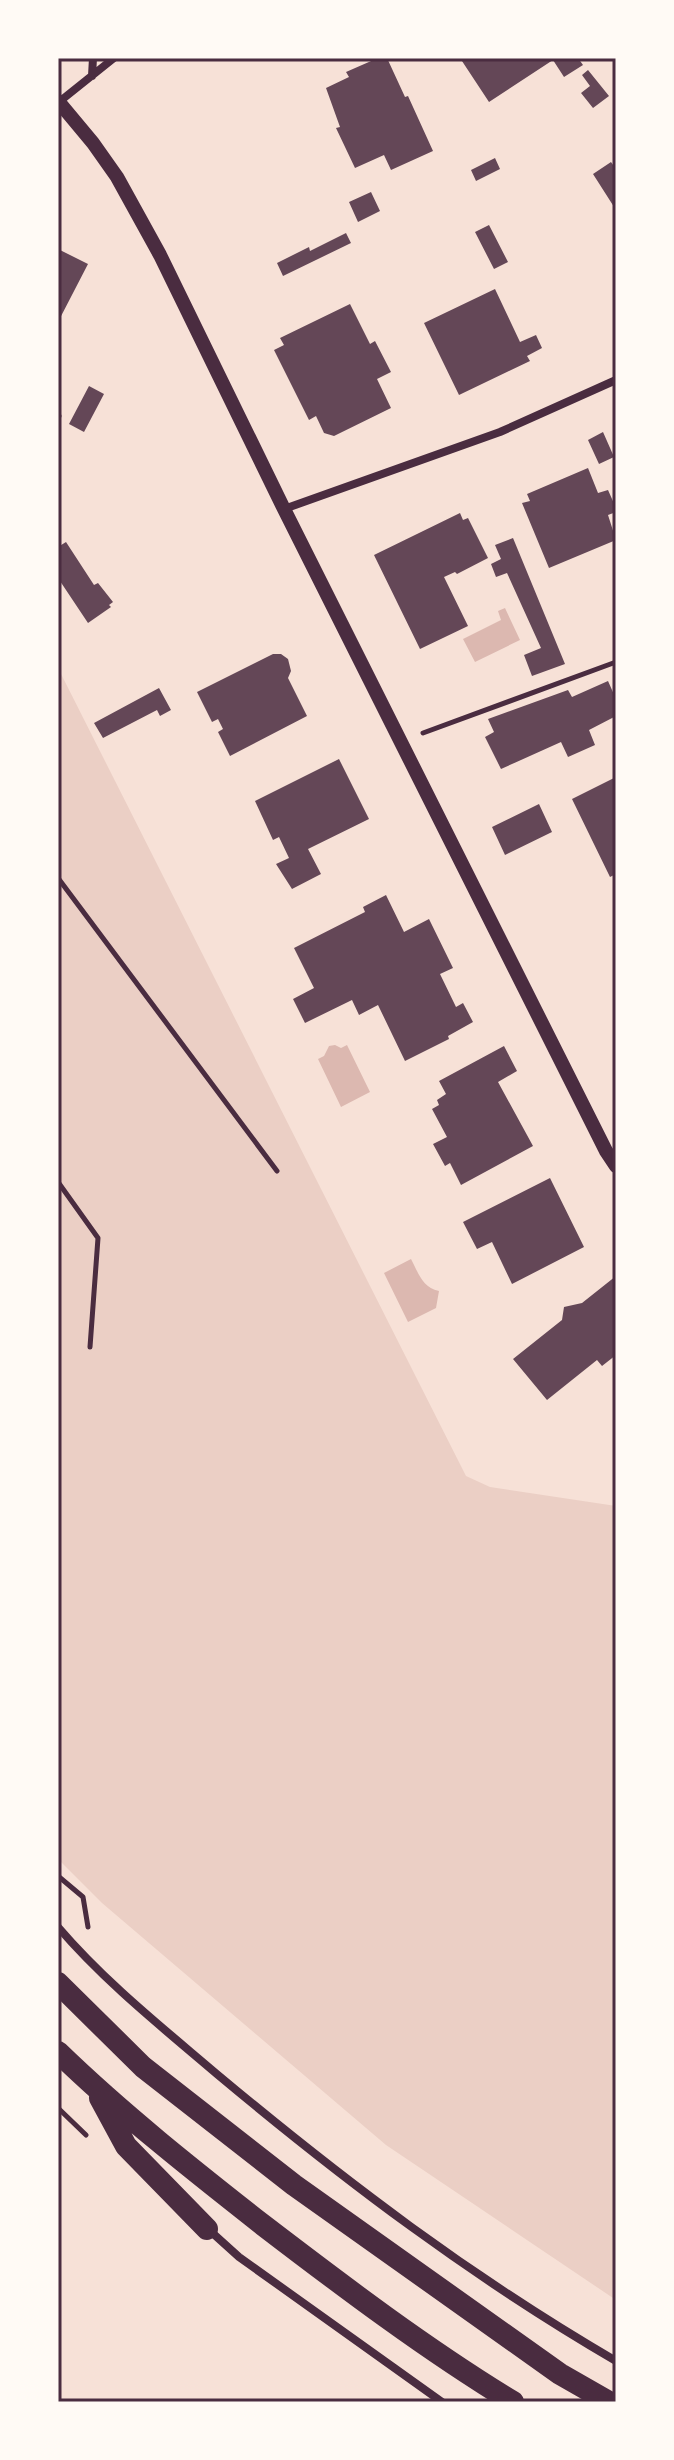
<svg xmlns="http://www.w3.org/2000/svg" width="674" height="2460" viewBox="0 0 674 2460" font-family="Figtree,sans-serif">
<rect width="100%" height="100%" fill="#f7e1d7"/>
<!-- green -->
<path fill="#ebcfc5" d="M 58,668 L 466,1476 L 490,1487 L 616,1506 L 616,2300 L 386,2145 L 102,1903 L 58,1859 Z"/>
<!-- water -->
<path fill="#dcb8b0" d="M 505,608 L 520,640 L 475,662 L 463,639 L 501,620 L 498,611 Z
M 335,1045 L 341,1048 L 347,1045 L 370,1092 L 341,1107 L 318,1059 L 324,1056 L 329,1046 Z
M 411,1259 C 419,1274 422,1287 439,1291 L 436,1308 L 408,1322 L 384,1273 Z"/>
<!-- building -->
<path fill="#644757" d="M 378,58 L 387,58 L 405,97 L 408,96 L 433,151 L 391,170 L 384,155 L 355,168 L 336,128 L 340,127 L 326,88 L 349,77 L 346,72 Z
M 460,58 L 578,58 L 583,65 L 564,77 L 553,60 L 489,102 Z
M 588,70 L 609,96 L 593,108 L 581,93 L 590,86 L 582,75 Z
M 495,158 L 500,169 L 476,181 L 471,170 Z
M 611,162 L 616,169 L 616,210 L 593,174 Z
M 371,192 L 380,211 L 358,222 L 349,202 Z
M 489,225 L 508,262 L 494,269 L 475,232 Z
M 346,233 L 351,243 L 283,276 L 277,263 L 309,247 L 310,251 Z
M 58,249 L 88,264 L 58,322 Z
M 495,289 L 520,342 L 536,335 L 542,348 L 527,356 L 530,361 L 459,395 L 424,323 Z
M 350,304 L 370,344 L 375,341 L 391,372 L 377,379 L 391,408 L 334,436 L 324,433 L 316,416 L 309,420 L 274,350 L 284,345 L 280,338 Z
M 89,386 L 104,394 L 84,432 L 69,424 Z
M 603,432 L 614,457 L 599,464 L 588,440 Z
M 588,468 L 598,493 L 608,490 L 616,508 L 616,512 L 608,515 L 616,540 L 549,568 L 522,503 L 530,501 L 527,494 Z
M 460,513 L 463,520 L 468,518 L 488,558 L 457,574 L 455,572 L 444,577 L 468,626 L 420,649 L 374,555 Z
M 513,538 L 565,664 L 532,676 L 524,655 L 541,648 L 507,573 L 496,577 L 491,564 L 501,559 L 495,545 Z
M 66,542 L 94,585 L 98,583 L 113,602 L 109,605 L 111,607 L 88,623 L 58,578 L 58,547 Z
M 273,654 L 281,654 L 288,659 L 291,671 L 288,678 L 307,716 L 230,756 L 218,732 L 223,729 L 218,719 L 212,722 L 197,692 Z
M 608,681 L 616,699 L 616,716 L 589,730 L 595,745 L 568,757 L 561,742 L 501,769 L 485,737 L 494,732 L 488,719 L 568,690 L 572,697 Z
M 159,688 L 171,710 L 160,716 L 157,710 L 103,738 L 94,723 Z
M 339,759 L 369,819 L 308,849 L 321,874 L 292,889 L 276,864 L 289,858 L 279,837 L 273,840 L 255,801 Z
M 616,777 L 616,874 L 610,877 L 572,799 Z
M 539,804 L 552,832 L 505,855 L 492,827 Z
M 386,895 L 404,932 L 429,919 L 453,968 L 440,974 L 456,1007 L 463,1003 L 473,1022 L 448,1036 L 449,1039 L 405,1061 L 378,1005 L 359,1015 L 352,1000 L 305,1023 L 293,999 L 314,988 L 294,948 L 365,912 L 363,907 Z
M 504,1046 L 517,1071 L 498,1082 L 533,1146 L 461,1185 L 450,1163 L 445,1166 L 433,1144 L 447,1137 L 432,1109 L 439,1105 L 437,1100 L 446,1094 L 439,1081 Z
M 550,1178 L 584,1247 L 512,1284 L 492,1242 L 477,1249 L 463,1222 Z
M 616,1276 L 616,1355 L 602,1366 L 597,1360 L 547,1400 L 513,1359 L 562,1320 L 564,1307 L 582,1303 Z"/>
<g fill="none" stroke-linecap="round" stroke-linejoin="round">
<!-- path -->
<path stroke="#4a2c40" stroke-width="5" d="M 58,416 L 59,416
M 423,733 L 616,662
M 58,878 L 277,1171
M 58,1182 L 98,1238 L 90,1347
M 58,1876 L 83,1897 L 88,1927
M 58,2108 L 86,2135"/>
<!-- minor -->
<path stroke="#4a2c40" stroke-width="8" d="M 92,76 L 93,58
M 59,102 L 114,58
M 284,509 L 500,432 L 616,380
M 58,1927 C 105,1982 163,2028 218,2075 C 346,2182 472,2277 616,2361
M 208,2229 L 239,2257 L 442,2402"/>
<!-- tertiary -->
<path stroke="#4a2c40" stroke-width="14" d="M 58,101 L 93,143 L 117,177 L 160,255 L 284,509 L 606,1151 L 616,1166"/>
<!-- trunk -->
<path stroke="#4a2c40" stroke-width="22" d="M 58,1983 L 143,2067 L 294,2185 L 560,2374 L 609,2402
M 58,2052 C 122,2114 193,2170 263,2225 C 344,2287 426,2349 513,2402
M 100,2098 L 126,2146 L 207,2229"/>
</g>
<!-- border -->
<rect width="674" height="2460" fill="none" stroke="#fffaf5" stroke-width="120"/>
<rect x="60" y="60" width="554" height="2340" fill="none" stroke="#4a2c40" stroke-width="3"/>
</svg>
